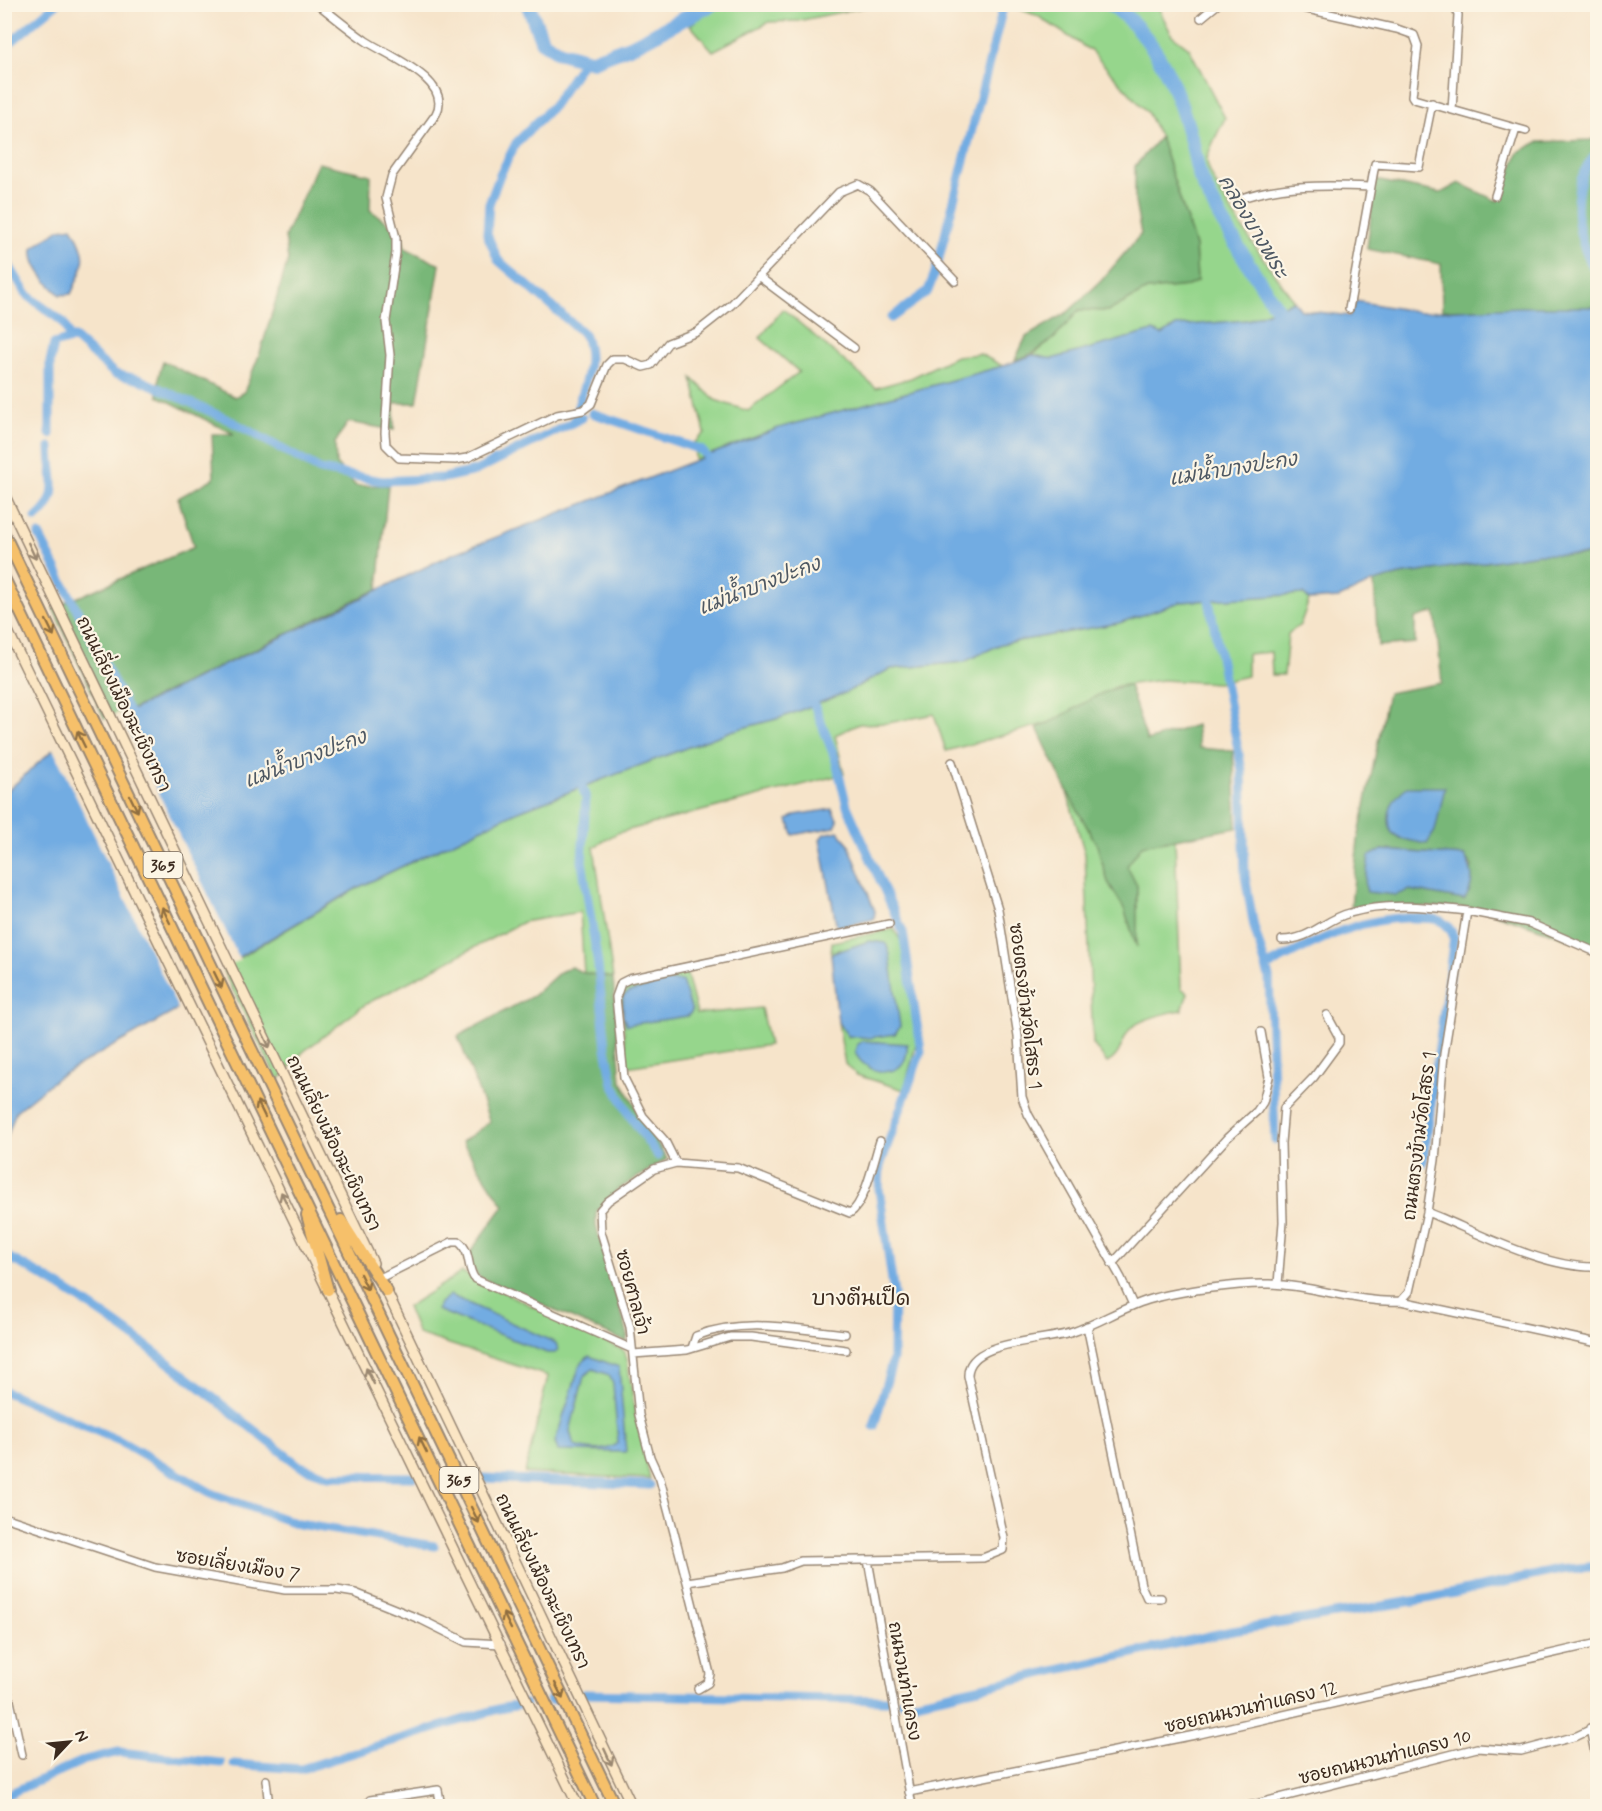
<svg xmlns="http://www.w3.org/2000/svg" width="1602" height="1811" viewBox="0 0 1602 1811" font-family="Mynerve,'Playpen Sans Thai',sans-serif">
<rect width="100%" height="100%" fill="#fcf5e5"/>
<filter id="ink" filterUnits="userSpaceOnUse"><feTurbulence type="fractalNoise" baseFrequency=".0167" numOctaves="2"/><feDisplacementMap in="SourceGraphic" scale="12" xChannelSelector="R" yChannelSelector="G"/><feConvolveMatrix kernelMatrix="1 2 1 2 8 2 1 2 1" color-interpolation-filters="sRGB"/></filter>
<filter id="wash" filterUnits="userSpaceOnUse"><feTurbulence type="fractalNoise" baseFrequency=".008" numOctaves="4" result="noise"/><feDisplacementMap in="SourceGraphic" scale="24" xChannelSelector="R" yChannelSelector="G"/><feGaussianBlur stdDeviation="1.35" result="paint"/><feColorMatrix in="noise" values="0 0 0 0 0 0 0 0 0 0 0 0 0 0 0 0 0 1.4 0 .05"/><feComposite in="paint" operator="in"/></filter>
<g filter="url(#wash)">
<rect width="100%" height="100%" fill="#f6e4ca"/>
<!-- green -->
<path fill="#96d68c" stroke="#688055" stroke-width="1.5" d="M 721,4 L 875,4 L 875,5 L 798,21 L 769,22 L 713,51 L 690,25 Z
M 1008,5 L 1157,5 L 1172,35 L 1189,48 L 1225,118 C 1221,127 1207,152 1207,160 C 1207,184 1276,276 1294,301 L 1248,320 L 1176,326 L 1162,335 L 1153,331 L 1052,359 L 1033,355 L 1056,337 L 1079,310 L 1109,311 L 1147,290 L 1188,286 L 1197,281 L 1195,246 L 1160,137 L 1147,112 L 1091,51 L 1038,16 Z
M 783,309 L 876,388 L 911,378 L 956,356 L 980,354 L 1003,366 L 779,428 L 695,460 L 694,443 L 705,433 L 692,378 L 715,400 L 748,411 L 799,372 L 760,338 Z
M 1303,594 L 1309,600 L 1300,625 L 1288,634 L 1284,675 L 1272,675 L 1271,652 L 1247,654 L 1247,676 L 1218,683 L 1162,680 L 1117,686 L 1055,721 L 946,751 L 934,714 L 888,723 L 859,724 L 835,735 L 844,774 L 617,833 L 594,847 L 613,978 L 584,973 L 580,912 L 523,922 L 366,1004 L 303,1052 L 278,1081 L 222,968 L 359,887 L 516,812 L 731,731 L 780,718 L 845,693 L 890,669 L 964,662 L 1001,644 L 1119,623 L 1180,602 Z
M 1066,789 L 1097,845 L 1108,882 L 1124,908 L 1136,945 L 1137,886 L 1126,866 L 1142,844 L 1175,840 L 1181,988 L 1188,993 L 1182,1010 C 1169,1012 1141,1019 1131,1028 C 1120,1040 1123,1055 1107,1063 L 1093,1044 L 1085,854 Z
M 894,929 L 901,941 L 917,1041 L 904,1090 L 857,1075 L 845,1064 L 838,1022 L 848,1036 L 840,949 L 831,954 L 832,942 Z
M 686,971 L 697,1014 L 761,1008 L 769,1045 L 627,1067 L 620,990 L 626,986 Z
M 462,1272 L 623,1350 L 627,1358 L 635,1412 L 650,1479 L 525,1473 L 548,1376 L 418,1334 L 407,1307 Z"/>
<!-- forest -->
<path fill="#78b778" stroke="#5a704b" stroke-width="1.5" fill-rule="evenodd" d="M 1160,137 L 1195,246 L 1197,281 L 1188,286 L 1147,290 L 1109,311 L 1079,310 C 1060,332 1044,353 1015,360 L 1026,337 L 1068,312 L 1101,281 L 1141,234 L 1135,202 L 1135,166 Z
M 1597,137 L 1597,307 L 1442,310 L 1441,264 L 1367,249 L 1375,180 L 1441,193 L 1459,183 L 1497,201 L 1519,152 L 1538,142 L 1591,140 Z
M 318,163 L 371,175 L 370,210 L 401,232 L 405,248 L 440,265 L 417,403 L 394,403 L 394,430 L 348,422 L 335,443 L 336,464 L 356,486 L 388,485 L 378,589 L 106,722 L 53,608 L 194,547 L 178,498 L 214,478 L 212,434 L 234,434 L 158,396 L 159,375 L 163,361 L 235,397 L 244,392 L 260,353 L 288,260 L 285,236 Z
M 1538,554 L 1597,555 L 1597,948 L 1478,908 L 1351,906 L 1358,840 L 1388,693 L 1442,683 L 1435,612 L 1415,618 L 1415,643 L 1378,646 L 1374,582 L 1400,575 ZM 1382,850 L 1464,856 L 1472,866 L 1464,900 L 1410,890 Z
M 1129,685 L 1147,741 L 1196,725 L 1199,748 L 1233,751 L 1237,828 L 1142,845 L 1127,866 L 1137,886 L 1137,947 L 1124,908 L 1108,882 L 1097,845 L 1066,789 L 1037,728 C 1068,717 1096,689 1129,685 Z
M 571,967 L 584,973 L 613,978 L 621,1081 L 667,1159 L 617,1190 L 596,1212 L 596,1226 L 628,1335 L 626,1342 L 479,1277 L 465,1259 L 504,1206 L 462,1142 L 490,1122 L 458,1036 L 533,996 L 560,972 Z"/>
<!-- water -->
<path fill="#72ace2" stroke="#566b80" stroke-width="1.5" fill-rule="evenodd" d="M 72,227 C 90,258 85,263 71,294 L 60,295 C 49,285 30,265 33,248 L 60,229 Z
M 1294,301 L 1301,310 L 1350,316 L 1356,301 L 1419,312 L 1520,307 L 1597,307 L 1597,555 L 1538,554 L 1400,575 L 1374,582 L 1339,598 L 1309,600 L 1303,594 L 1180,602 L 1119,623 L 1001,644 L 964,662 L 890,669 L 845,693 L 780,718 L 731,731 L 516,812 L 359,887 L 211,973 L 174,1012 L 58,1077 L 16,1111 L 5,1143 L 5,793 L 56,747 L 450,555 L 779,428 L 1003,366 L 1033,355 L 1052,359 L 1153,331 L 1162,335 L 1176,326 L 1248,320 Z
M 1407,787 L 1445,787 L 1435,831 L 1427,844 L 1402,839 L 1392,833 C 1384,815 1392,798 1407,787 Z
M 832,809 L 838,821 L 835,827 L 793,835 L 788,820 L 795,815 Z
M 838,831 L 848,843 L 875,911 L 874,919 L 837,928 L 820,839 L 824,834 Z
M 1382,850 L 1464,856 C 1474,869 1475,886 1464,900 L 1410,890 L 1396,895 L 1367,892 L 1365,885 L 1369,856 Z
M 869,941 L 886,943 L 890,955 L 900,1026 L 895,1034 L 870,1038 L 848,1036 L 838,1022 L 831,954 Z
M 669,981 L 682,981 L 692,1011 L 688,1016 L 627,1025 L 623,1017 L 623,996 L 629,992 Z
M 863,1041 L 907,1044 C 910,1082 865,1077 855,1052 L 857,1045 Z
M 450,1295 L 556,1343 L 558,1349 L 555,1353 L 547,1353 L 437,1310 L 440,1303 Z
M 589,1356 L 619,1367 L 626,1452 L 558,1451 L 555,1442 L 580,1365 ZM 593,1369 L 609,1375 L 613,1384 L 618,1443 C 606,1453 588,1450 574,1446 L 570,1431 L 584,1376 Z"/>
<!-- pier -->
<path fill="#f6e4ca" d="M 119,712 L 240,960 L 213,976 L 179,1011 L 52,747 Z"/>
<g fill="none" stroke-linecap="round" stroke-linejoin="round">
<!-- canal -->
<path stroke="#72ace2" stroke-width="9" d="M 4,48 L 56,4
M 1598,153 C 1566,180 1575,244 1598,274
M 4,257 L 27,295 L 63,322 L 70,338
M 891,318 L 928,291 L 936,270 L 1004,4
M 592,413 L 701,450 L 713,463
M 575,418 C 581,389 597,363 584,334 L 498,260 L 487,234 L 489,204 L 500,175 L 516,143 L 553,106 L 585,59
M 50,434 L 50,362 L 54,344 L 74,338 L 115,374 L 141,380 L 231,421 L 320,470 L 382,481 L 444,478 L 475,471 L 582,418
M 36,518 C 63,497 50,476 50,447
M 39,535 L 133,720
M 1207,590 L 1242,770 L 1245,876 L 1254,927 L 1269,977 L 1275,1140
M 810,694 L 835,758 L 847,806 L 903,932 L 921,1051 L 880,1166 L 879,1189 L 894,1294 L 893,1359 L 874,1426
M 578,777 L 586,797 L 582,861 L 598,965 L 606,1048 L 613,1084 L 630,1116 L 658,1156
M 1266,967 C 1314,942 1361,915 1418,918 C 1436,918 1447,919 1454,937 L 1423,1163
M 4,1255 C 112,1310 205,1393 300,1466 L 328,1476 L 413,1477
M 4,1391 L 120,1441 L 213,1494 L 298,1524 L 434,1546
M 484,1478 L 650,1485
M 584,1694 L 887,1700
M 550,1700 L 557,1699
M 901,1701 L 911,1703 L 1227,1632 L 1431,1598 L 1560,1570 L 1598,1566
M 234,1764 L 301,1769 L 498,1709 L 525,1704
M 4,1796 L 85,1760 L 119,1752 L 221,1763"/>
<!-- river -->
<path stroke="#72ace2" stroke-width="15" d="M 528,4 L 542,41 L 559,52 L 591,61 L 636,44 L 712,4
M 1111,4 C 1157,38 1176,85 1191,139 C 1195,152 1196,167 1201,179 C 1224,230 1258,278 1288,326"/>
</g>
</g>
<g filter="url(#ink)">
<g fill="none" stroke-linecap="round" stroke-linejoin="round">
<!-- minor casing -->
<g stroke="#988774" stroke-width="10">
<path id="minor" d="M 318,4 C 334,17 350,30 366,41 C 387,55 454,81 436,114 L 392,175 L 386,198 L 396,238 L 396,253 L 386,321 L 390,355 L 385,433 L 386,445 L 399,458 L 455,460 L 467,458 L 557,415 L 583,410 L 591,404 L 607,365 L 613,359 L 625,359 L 643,367 L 651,365 L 668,343 L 697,332 L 731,305 L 839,192 L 858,184 L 870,191 L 955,281
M 1285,4 L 1397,29 L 1414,35 L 1418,46 L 1412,96 L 1414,99 L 1452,110
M 1454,4 L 1458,15 L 1452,110 L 1526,131
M 1201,18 L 1218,4
M 1495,196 L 1516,129
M 1239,199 C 1280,184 1327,185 1370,187
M 758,276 L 854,348
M 1349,309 L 1375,164 L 1419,167 L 1432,103
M 952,762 L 998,909 L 1018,1036 L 1022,1097 L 1028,1114 L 1121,1278 L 1133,1305
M 1282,940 C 1311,940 1325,919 1350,913 C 1387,902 1429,907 1467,911
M 880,1141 C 874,1159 865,1204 850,1213 L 738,1168 L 676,1163 L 654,1169 L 608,1201 L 600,1210 L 601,1232 L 630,1327 L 639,1415 L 650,1457 L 660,1479 L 687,1582 L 782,1568 L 801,1561 L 983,1558 L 1003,1550 L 1004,1538 L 968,1376 C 967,1339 1047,1342 1073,1332 C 1099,1323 1122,1308 1148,1300 C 1177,1291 1240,1283 1270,1284 C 1313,1285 1359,1304 1401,1301 L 1409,1292 L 1427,1212 L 1435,1160 L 1444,1054 L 1467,911 L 1529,923 L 1598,953
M 676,1163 L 665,1141 L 643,1116 L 624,1078 L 616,997 L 621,983 L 629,979 L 889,924
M 1427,1212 C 1477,1232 1544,1269 1598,1267
M 1112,1264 L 1227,1138 L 1257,1111 L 1263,1102 L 1269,1077 L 1261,1032
M 380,1278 L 452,1242 L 459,1242 C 472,1252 466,1268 475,1279 L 632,1349
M 1278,1284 L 1283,1222 L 1281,1143 L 1284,1108 L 1314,1077 L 1339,1043 L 1339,1037 L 1327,1015
M 1401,1301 L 1598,1343
M 1087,1326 L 1141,1585 L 1147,1598 L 1161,1598
M 692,1348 L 696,1336 C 742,1317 796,1329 845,1334
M 633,1354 L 687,1350 L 730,1337 L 751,1337 L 846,1350
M 4,1517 L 155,1567 L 285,1590 L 337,1590 L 355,1593 L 422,1620 L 466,1642 L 501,1644
M 868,1560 L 912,1806
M 687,1582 L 710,1674 L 708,1683 L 698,1689
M 4,1674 L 22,1755
M 1590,1728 L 1598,1768
M 266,1780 L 269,1806
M 909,1792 L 1200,1734 L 1598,1643
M 370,1800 L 438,1790 L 441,1806
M 1248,1806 L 1477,1748 L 1521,1751 L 1577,1736 L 1598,1726"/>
</g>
<!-- secondary casing -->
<g stroke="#988774" stroke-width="12">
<path id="secondary" d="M 4,494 L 373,1263
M 4,623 L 578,1806
M 384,1286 L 632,1806"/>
</g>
<!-- trunk casing -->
<g stroke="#988774" stroke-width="14">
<path id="trunk" d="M 4,534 L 615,1806
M 4,578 L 595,1806
M 307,1215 L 328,1290
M 341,1220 L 387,1292"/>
</g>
<!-- minor -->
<use href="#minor" stroke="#fff" stroke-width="7"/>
<!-- secondary -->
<use href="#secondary" stroke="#fbe6c4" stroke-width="9"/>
<!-- trunk -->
<use href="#trunk" stroke="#f6c06b" stroke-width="10"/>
</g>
<!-- one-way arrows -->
<defs><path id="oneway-shaft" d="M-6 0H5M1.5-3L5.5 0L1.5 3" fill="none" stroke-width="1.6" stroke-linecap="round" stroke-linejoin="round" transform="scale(1.5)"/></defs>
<g stroke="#9b8871">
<use href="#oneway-shaft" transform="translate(32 551) rotate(65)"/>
<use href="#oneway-shaft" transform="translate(266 1040) rotate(64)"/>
<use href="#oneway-shaft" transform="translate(285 1200) rotate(-116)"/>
<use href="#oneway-shaft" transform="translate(370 1376) rotate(-116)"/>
<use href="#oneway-shaft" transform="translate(608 1757) rotate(65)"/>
</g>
<g stroke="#8f6e41">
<use href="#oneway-shaft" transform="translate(50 628) rotate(64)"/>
<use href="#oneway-shaft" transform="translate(81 739) rotate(-116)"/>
<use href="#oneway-shaft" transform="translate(134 804) rotate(64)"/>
<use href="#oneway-shaft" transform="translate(166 915) rotate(-116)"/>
<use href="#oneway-shaft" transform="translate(218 980) rotate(64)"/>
<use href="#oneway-shaft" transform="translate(261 1109) rotate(-116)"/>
<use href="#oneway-shaft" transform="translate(364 1282) rotate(64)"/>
<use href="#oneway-shaft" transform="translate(423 1445) rotate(-116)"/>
<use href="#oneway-shaft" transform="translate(475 1515) rotate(64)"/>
<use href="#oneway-shaft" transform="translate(507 1621) rotate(-116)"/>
<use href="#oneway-shaft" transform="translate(559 1691) rotate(64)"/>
</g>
</g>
<g text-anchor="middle" stroke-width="4.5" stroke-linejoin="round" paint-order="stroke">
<!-- shield labels -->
<g fill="#fcf5e5" stroke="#75675a" stroke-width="1.5">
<rect x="143.5" y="852" width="39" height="26" rx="4.5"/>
<rect x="439.5" y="1467" width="39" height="26" rx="4.5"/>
</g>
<g font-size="16" font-weight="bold" fill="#3b2a1e">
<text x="163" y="871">365</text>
<text x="459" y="1486">365</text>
</g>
<!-- street labels -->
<g font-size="18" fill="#3b2a1e" stroke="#fcf5e5">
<text transform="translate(124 704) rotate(64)" y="6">ถนนเลี่ยงเมืองฉะเชิงเทรา</text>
<text transform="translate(1026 1006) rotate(83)" y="6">ซอยตรงข้ามวัดโสธร 1</text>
<text transform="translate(1419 1136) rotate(-83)" y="6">ถนนตรงข้ามวัดโสธร 1</text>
<text transform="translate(334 1143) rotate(64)" y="6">ถนนเลี่ยงเมืองฉะเชิงเทรา</text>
<text transform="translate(633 1292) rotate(75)" y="6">ซอยศาลเจ้า</text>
<text transform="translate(238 1565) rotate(9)" y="6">ซอยเลี่ยงเมือง 7</text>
<text transform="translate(543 1581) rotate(64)" y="6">ถนนเลี่ยงเมืองฉะเชิงเทรา</text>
<text transform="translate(905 1681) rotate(80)" y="6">ถนนวนท่าแครง</text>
<text transform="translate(1251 1707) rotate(-13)" y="6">ซอยถนนวนท่าแครง 12</text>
<text transform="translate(1385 1757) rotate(-14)" y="6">ซอยถนนวนท่าแครง 10</text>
</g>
<!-- water labels -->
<g font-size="20" font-style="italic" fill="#4e5863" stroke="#fcf5e5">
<text transform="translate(1254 226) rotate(59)" y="7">คลองบางพระ</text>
<text transform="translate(1233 468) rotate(-9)" y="7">แม่น้ำบางปะกง</text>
<text transform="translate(759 585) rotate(-21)" y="7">แม่น้ำบางปะกง</text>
<text transform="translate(305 758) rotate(-21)" y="7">แม่น้ำบางปะกง</text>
</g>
<!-- quarter labels -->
<g font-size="21" fill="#3b2a1e" stroke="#fcf5e5">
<text x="861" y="1305">บางตีนเป็ด</text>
</g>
</g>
<!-- margin -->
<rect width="1602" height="1811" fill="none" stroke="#fcf5e5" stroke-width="24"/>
<!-- north arrow -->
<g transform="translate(69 1742) rotate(64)" stroke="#fcf5e5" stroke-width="4.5" paint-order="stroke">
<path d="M0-4.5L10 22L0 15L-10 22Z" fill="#3b2a1e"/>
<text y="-9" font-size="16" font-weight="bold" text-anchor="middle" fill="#3b2a1e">N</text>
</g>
</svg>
